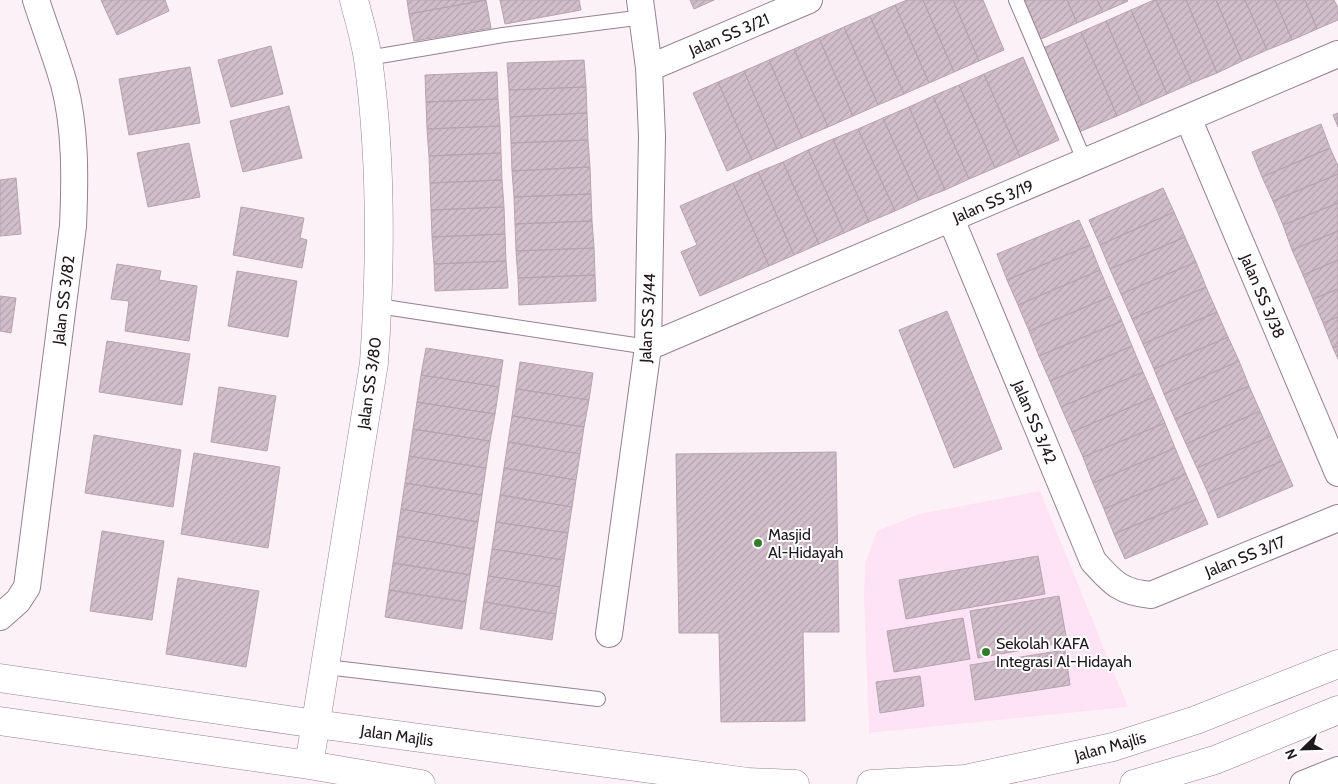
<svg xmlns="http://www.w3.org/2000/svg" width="1338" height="784" viewBox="0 0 1338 784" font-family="Cabin,sans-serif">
<defs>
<pattern id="building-hatch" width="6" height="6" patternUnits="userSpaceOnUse" patternTransform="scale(1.25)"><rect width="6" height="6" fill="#d1beca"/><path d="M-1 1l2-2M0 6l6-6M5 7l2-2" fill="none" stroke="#b3a3ad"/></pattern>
</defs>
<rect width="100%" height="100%" fill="#fdf1f8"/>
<!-- built -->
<path fill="#fee3f5" d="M 1040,491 L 1128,707 L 869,733 L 864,596 L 865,563 L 877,531 L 919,514 Z"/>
<!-- building -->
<path fill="url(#building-hatch)" stroke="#b6a3af" d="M 101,0 L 165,0 L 169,11 L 117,35 Z
M 407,0 L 486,0 L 409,14 Z
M 486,0 L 491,28 L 414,41 L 409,14 Z
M 500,0 L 579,0 L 581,10 L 505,24 Z
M 690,0 L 714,0 L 694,9 Z
M 907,0 L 923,0 L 954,72 L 929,83 L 895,5 Z
M 923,0 L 953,0 L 979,61 L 954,72 Z
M 953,0 L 983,0 L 1004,50 L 979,61 Z
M 1022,0 L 1067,0 L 1077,23 L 1039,40 Z
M 1067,0 L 1097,0 L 1103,12 L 1077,23 Z
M 1097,0 L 1127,0 L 1128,1 L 1103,12 Z
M 1154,0 L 1156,0 L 1192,83 L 1167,94 L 1131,10 Z
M 1156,0 L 1186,0 L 1217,73 L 1192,83 Z
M 1186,0 L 1216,0 L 1242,61 L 1217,73 Z
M 1216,0 L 1245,0 L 1267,50 L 1242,61 Z
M 1245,0 L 1275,0 L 1292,40 L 1267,50 Z
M 1275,0 L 1305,0 L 1317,29 L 1292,40 Z
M 1305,0 L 1334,0 L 1338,8 L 1338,20 L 1317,29 Z
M 895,5 L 929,83 L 904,94 L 870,16 Z
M 1131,10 L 1167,94 L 1142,105 L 1106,21 Z
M 870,16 L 904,94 L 878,105 L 844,27 Z
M 1106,21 L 1142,105 L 1117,116 L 1081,32 Z
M 844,27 L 878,105 L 853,116 L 819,38 Z
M 1081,32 L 1117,116 L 1079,132 L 1043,48 Z
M 819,38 L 853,116 L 828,127 L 794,49 Z
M 271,46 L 283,94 L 231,107 L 218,60 Z
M 794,49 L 828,127 L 802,138 L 769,60 Z
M 1023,57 L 1059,140 L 1020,157 L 984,74 Z
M 584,60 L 586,87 L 509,90 L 507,63 Z
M 769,60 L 802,138 L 777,149 L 744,71 Z
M 190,67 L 200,123 L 129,135 L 119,79 Z
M 744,71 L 777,149 L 752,160 L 718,82 Z
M 497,72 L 498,99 L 426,102 L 425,75 Z
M 984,74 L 1020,157 L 995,168 L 959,85 Z
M 718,82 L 752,160 L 727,171 L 693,93 Z
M 959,85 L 995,168 L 969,179 L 933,96 Z
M 586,87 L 587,113 L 510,117 L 509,90 Z
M 933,96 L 969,179 L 945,190 L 909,107 Z
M 498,99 L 500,126 L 427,129 L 426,102 Z
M 289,106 L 302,158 L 243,172 L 230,121 Z
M 909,107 L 945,190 L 919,200 L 883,118 Z
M 587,113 L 588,140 L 511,143 L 510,117 Z
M 1338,113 L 1338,127 L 1333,115 Z
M 883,118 L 919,200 L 895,211 L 858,129 Z
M 1321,124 L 1330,148 L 1262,177 L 1252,152 Z
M 500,126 L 501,153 L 429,156 L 427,129 Z
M 858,129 L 895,211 L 869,222 L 833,139 Z
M 833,139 L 869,222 L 844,233 L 808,150 Z
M 588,140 L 590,167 L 512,171 L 511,143 Z
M 189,143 L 200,197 L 148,207 L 137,153 Z
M 1330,148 L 1338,166 L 1338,174 L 1273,201 L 1262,177 Z
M 808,150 L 844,233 L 819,244 L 783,162 Z
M 501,153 L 502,180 L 430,183 L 429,156 Z
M 783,162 L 819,244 L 794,255 L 758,172 Z
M 590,167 L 591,194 L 514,197 L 512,171 Z
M 758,172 L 794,255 L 769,266 L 733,183 Z
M 1338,174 L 1338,203 L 1283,225 L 1273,201 Z
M 16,178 L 21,234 L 0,236 L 0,180 Z
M 502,180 L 504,207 L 431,210 L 430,183 Z
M 733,183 L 769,266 L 700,296 L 681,252 L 697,245 L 680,206 Z
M 1163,188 L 1174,212 L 1100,245 L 1089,220 Z
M 591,194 L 592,221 L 515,224 L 514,197 Z
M 1338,203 L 1338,231 L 1292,250 L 1283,225 Z
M 241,207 L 304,218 L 300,238 L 307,240 L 302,268 L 233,255 Z
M 504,207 L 505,234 L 432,237 L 431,210 Z
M 1174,212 L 1185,237 L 1110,269 L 1100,245 Z
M 1079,220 L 1090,245 L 1007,280 L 997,254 Z
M 592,221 L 594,248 L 516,251 L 515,224 Z
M 1338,231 L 1338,260 L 1303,275 L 1292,250 Z
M 505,234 L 506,261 L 434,264 L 432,237 Z
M 1185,237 L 1196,262 L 1121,294 L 1110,269 Z
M 1090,245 L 1100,270 L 1018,305 L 1007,280 Z
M 594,248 L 595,275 L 518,278 L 516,251 Z
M 1338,260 L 1338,289 L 1313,299 L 1303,275 Z
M 506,261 L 508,288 L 435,291 L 434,264 Z
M 1196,262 L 1206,287 L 1132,319 L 1121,294 Z
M 117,264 L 161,271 L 159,280 L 197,286 L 189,341 L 125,331 L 129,301 L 111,299 Z
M 1100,270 L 1111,296 L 1029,331 L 1018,305 Z
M 237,271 L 297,281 L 288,337 L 228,326 Z
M 595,275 L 596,301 L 519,305 L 518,278 Z
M 1206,287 L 1217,312 L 1143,344 L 1132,319 Z
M 1338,289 L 1338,317 L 1323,323 L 1313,299 Z
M 0,296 L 16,298 L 11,333 L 0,331 Z
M 1111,296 L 1122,321 L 1039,356 L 1029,331 Z
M 947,311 L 1002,449 L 954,468 L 899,330 Z
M 1217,312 L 1228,337 L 1154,369 L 1143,344 Z
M 1338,317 L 1338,346 L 1333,348 L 1323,323 Z
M 1122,321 L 1132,346 L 1050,381 L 1039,356 Z
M 1228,337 L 1239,361 L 1164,394 L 1154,369 Z
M 107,341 L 190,354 L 182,405 L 99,392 Z
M 1132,346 L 1143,372 L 1061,407 L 1050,381 Z
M 1338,346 L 1338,359 L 1333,348 Z
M 426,348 L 503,360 L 499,387 L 421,375 Z
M 1239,361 L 1249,386 L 1175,419 L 1164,394 Z
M 520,362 L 593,373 L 589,400 L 516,389 Z
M 1143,372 L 1154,397 L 1072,432 L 1061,407 Z
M 421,375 L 499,387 L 495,414 L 417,402 Z
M 1249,386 L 1260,411 L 1186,444 L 1175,419 Z
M 219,387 L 276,396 L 267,451 L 211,442 Z
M 516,389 L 589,400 L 584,427 L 512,416 Z
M 1154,397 L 1165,423 L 1083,457 L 1072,432 Z
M 417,402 L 495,414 L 490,441 L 413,429 Z
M 1260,411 L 1271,436 L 1197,468 L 1186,444 Z
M 512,416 L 584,427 L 580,454 L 508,442 Z
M 1165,423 L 1175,448 L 1093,483 L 1083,457 Z
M 413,429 L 490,441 L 486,468 L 409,456 Z
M 94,435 L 181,450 L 173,507 L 85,493 Z
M 1271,436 L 1282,461 L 1208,493 L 1197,468 Z
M 508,442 L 580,454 L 576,480 L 504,468 Z
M 1175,448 L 1186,474 L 1104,509 L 1093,483 Z
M 836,452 L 839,632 L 803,632 L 805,721 L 721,722 L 719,633 L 679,633 L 676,454 Z
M 194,453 L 280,467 L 268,548 L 181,534 Z
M 409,456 L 486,468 L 482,495 L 405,483 Z
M 1282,461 L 1293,486 L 1218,518 L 1208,493 Z
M 504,468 L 576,480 L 572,507 L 500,495 Z
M 1186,474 L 1197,499 L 1114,534 L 1104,509 Z
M 405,483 L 482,495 L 478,522 L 401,509 Z
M 500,495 L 572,507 L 568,533 L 496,522 Z
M 1197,499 L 1208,524 L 1125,559 L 1114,534 Z
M 401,509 L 478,522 L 474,549 L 397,536 Z
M 496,522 L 568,533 L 564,560 L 492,549 Z
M 102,531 L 164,541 L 152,620 L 90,611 Z
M 397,536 L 474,549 L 470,575 L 393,563 Z
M 492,549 L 564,560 L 560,587 L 488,576 Z
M 1038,556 L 1045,594 L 906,619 L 899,580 Z
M 393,563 L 470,575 L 466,602 L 389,590 Z
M 488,576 L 560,587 L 556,614 L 484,602 Z
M 178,578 L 259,591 L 246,667 L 166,654 Z
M 389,590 L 466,602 L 462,629 L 385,617 Z
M 1059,596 L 1067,642 L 978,658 L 970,611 Z
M 484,602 L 556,614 L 552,640 L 480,629 Z
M 963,618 L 970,659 L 894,672 L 887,631 Z
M 1065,650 L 1070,685 L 975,700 L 970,665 Z
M 920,676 L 924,706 L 880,713 L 876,682 Z"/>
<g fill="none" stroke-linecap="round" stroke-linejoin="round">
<!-- lane casing -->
<g stroke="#94828e" stroke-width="16">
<path id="lane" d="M 1016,0 L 1085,162
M 368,58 L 503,35 L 644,17
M 378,306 L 648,347
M 326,667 L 598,699"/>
</g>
<!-- street casing -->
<g stroke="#94828e" stroke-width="28">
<path id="street" d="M 649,68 L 809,0
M 1188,118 L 1338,473
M 951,219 L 1093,561 C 1113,583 1120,592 1151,595 L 1338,518
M 648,347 L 1338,54
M 0,617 L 18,601 L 27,587 L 73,226 C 75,180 76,129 64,84 C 56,56 45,28 36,0
M 609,634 L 648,347 L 652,136 L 649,68 L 640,0
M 1303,784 L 1338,770"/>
</g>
<!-- secondary casing -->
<g stroke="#94828e" stroke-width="29">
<path id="secondary" d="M 0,678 L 316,724 L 748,782 L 795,784
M 0,721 L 309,765 L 421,784
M 309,765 L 374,363 C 381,262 382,160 368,59 C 365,39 359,20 354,0
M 871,784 L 965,779 L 1113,747 L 1196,720 L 1338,664
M 1134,784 L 1215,760 L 1338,710"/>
</g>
<!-- lane -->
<use href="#lane" stroke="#fff" stroke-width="14"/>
<!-- street -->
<use href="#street" stroke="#fff" stroke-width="26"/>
<!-- secondary -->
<use href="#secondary" stroke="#fff" stroke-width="28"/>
</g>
<!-- markers -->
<g fill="#307e27" stroke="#fff" stroke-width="2">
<circle cx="758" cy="543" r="5"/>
<circle cx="986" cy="652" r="5"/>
</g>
<g text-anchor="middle" stroke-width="4" stroke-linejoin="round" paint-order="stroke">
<!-- street labels -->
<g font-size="16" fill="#1e171c" stroke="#fff">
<text transform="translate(729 34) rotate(-23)" y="6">Jalan SS 3/21</text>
<text transform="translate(993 201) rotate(-23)" y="6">Jalan SS 3/19</text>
<text transform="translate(1263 296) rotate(67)" y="6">Jalan SS 3/38</text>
<text transform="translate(63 300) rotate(-83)" y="6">Jalan SS 3/82</text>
<text transform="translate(647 318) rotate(-87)" y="6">Jalan SS 3/44</text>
<text transform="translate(369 383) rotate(-82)" y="6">Jalan SS 3/80</text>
<text transform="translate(1035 422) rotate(67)" y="6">Jalan SS 3/42</text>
<text transform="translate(1245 556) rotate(-22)" y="6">Jalan SS 3/17</text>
<text transform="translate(397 735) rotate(8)" y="6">Jalan Majlis</text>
<text transform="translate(1110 746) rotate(-15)" y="6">Jalan Majlis</text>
</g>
<!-- poi labels -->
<g font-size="16" fill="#1e171c" stroke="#fff" text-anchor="start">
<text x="768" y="540">Masjid<tspan x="768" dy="18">Al-Hidayah</tspan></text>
<text x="996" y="649">Sekolah KAFA<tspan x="996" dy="18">Integrasi Al-Hidayah</tspan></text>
</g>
</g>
<!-- north arrow -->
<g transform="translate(1303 749) rotate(247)" stroke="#ffffff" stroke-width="4" paint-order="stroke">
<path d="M0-4L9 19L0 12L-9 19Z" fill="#1e171c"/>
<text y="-8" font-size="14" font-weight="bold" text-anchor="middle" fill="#1e171c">N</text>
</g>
</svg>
